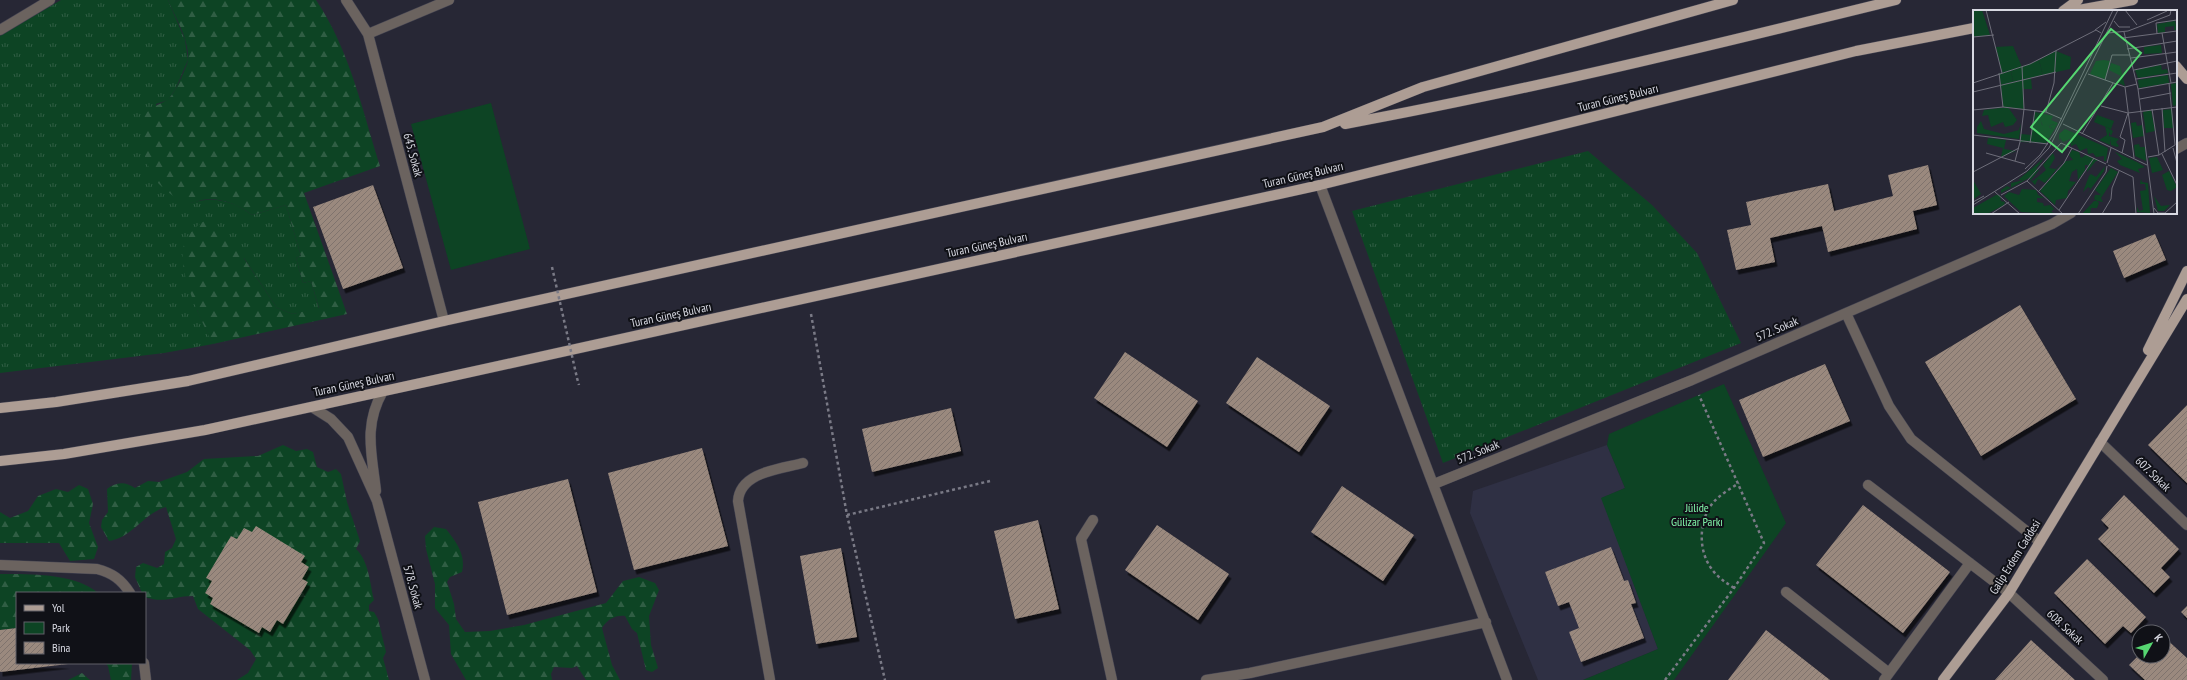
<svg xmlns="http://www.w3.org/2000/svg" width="2187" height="680" viewBox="0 0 2187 680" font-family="'PT Sans Narrow',sans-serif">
<defs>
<pattern id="grass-tufts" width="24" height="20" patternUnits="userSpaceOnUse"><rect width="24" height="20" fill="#0d4424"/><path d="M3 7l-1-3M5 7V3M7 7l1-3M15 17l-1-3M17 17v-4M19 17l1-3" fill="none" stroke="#305e44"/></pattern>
<pattern id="forest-firs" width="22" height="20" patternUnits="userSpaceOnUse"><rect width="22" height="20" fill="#0d4424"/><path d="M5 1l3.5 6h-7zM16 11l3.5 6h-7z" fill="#305e44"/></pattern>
<pattern id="building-hatch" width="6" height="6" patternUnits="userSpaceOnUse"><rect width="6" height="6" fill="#9a897e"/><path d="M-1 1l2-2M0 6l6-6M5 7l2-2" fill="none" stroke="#7f736d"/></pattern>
<filter id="shadow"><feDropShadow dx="2.5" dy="4.5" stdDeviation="0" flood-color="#0009"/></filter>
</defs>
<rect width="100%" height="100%" fill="#272735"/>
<!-- built -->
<path fill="#2f3044" d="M 1607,445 L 1625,488 L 1602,498 L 1658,649 L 1583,680 L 1538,680 L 1470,513 L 1473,491 Z"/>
<!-- grass -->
<path fill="url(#grass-tufts)" d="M 61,0 L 168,0 L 185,40 L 188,60 L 175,90 L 168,100 L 156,104 L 190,203 C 213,196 233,200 252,215 L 286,205 L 301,256 L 296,258 L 303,283 L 311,281 L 319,309 L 293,314 L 277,308 L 244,258 L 197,310 L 213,344 L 164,353 L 0,373 L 0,36 Z
M 1588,151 L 1652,205 L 1697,253 L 1741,343 L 1443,463 L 1352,211 Z"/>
<!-- forest -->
<path fill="url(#forest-firs)" d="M 168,0 L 316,0 C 350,50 362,110 380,166 L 304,193 L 347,314 L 213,344 C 202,322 176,270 184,245 C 187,234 196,226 206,220 L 225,230 L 277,308 L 293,314 L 319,308 L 311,281 L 303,283 L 296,258 L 301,256 L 286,205 L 252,215 C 237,204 220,197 201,200 C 198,201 193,203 190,203 C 179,202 166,191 159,184 C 147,171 136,135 143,118 C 147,108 159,105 167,100 C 174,96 186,69 188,60 C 190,41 175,17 168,0 Z
M 283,445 L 296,451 L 307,449 L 313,452 L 317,467 L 328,472 L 336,469 L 341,474 L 347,502 L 360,541 L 356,549 C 369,561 370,584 374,600 L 369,605 L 369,611 L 374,612 L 378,619 L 386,652 L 383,658 L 389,680 L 237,680 L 248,673 L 256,659 L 250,650 L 198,609 L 193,596 C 173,596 165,604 145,597 L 145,593 L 142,593 L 135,577 L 136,567 L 143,563 L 157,568 L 164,564 L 165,552 L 172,548 L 176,539 L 166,507 C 144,513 132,538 109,541 L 101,527 L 102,520 L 108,512 L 107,489 C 116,482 125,481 135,488 L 148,481 L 159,482 L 187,472 L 204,459 L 258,456 Z
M 79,485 L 88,489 L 93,504 L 89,523 L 98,547 L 94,559 L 70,561 L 59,543 L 0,543 L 0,512 L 10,518 L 28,511 L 38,496 L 56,489 L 68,492 Z
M 434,527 L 446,529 C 457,543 466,555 462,572 L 450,577 L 447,582 L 454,604 L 456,619 L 465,632 L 490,631 L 524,625 L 606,603 L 623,581 L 639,577 L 655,583 L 659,590 L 649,616 L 651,645 L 658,668 L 652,672 L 646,670 L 637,633 L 632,629 L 625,616 C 615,615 607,620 602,628 L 612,665 L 620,680 L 586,680 L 577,666 L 572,668 L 554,667 L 551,674 L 552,680 L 466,680 L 451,654 L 449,625 L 435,608 L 435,584 L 426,549 L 425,536 Z
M 0,574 C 29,574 75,573 98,593 L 17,593 L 17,628 L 0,630 Z
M 105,663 L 132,663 L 131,680 L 111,680 L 108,666 Z
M 82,673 L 90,680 L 68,680 Z"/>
<!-- green -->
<path fill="#0d4424" d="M 491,103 L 530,249 L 451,270 L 411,124 Z
M 1724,384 L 1786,523 L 1674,680 L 1583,680 L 1658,649 L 1601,498 L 1625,488 L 1607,445 L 1609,434 Z"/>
<!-- building -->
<path fill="url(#building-hatch)" filter="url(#shadow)" d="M 1928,165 L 1937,205 L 1913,211 L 1917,229 L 1828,252 L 1822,226 L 1770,238 L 1775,262 L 1736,270 L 1727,230 L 1751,225 L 1746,202 L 1828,184 L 1834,211 L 1893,196 L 1888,175 Z
M 373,185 L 403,268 L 343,289 L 313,207 Z
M 2155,234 L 2166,260 L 2124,278 L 2113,251 Z
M 2020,305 L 2076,399 L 1981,456 L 1925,362 Z
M 1125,352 L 1198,401 L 1167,447 L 1094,398 Z
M 1257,357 L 1330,406 L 1299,452 L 1226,403 Z
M 1825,364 L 1850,421 L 1763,457 L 1739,400 Z
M 2187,405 L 2187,483 L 2148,445 Z
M 951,408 L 961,451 L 872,472 L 862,429 Z
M 702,448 L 728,546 L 634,570 L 608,473 Z
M 568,479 L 597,592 L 507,615 L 478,502 Z
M 1342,486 L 1414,535 L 1383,581 L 1311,532 Z
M 2124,495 L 2179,549 L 2161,568 L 2170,577 L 2154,593 L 2098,539 L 2109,528 L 2101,520 Z
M 1863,505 L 1950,572 L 1903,633 L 1816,565 Z
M 1038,520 L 1059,609 L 1015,619 L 994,531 Z
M 1157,525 L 1229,574 L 1198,620 L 1125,570 Z
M 256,526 L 305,556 L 301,562 L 309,567 L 302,579 L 308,582 L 283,624 L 277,620 L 270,632 L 262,627 L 259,633 L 210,604 L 213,598 L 205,593 L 212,581 L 206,578 L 231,536 L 237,539 L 244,528 L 252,532 Z
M 1611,547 L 1624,581 L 1628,580 L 1636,603 L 1631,604 L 1644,638 L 1581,662 L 1569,632 L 1579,628 L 1569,602 L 1558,606 L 1545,572 Z
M 841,548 L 857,637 L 816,644 L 800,556 Z
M 2087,559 L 2146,617 L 2131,633 L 2123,626 L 2105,644 L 2054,593 Z
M 2187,606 L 2187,618 L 2181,612 Z
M 17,628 L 17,663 L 68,664 L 0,672 L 0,630 Z
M 1766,630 L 1830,680 L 1728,680 Z
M 2163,636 L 2187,658 L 2187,680 L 2145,680 L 2129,665 L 2139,655 L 2163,656 Z
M 2031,640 L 2075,680 L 1995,680 Z"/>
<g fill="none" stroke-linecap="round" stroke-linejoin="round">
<!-- minor casing -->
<g stroke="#434351" stroke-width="11">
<path id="minor" d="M 346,0 L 368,34 L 444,321
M 0,30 L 50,0
M 368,34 L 449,0
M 2176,149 L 2187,143
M 1320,185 L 1507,680
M 1846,313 L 2052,224 L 2071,213
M 312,407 L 331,419 L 348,437 L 377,501 L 425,680
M 2100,442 L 2187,525
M 1434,484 L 1692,380 L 1846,313 L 1889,406 L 1911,439 L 2040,542
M 1868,485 L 2009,593 L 2103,680
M 376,491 C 372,454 363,426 383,391
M 1093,520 L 1081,539 L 1112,680
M 0,565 L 97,569 C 112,573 121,579 130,593
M 1786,592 L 1889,673
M 144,663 L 146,680
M 770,680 L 738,501 C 740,472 780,469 803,463
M 1206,680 L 1250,673 L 1486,622
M 1884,680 L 1970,563"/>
</g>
<!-- major casing -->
<g stroke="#434351" stroke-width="11">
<path id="major" d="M 2063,11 L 2078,0
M 2073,11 L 2133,0
M 2176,66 L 2187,79
M 1345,124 C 1530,90 1713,45 1896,0
M 2148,350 L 2187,271
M 0,408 L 56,402 L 188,381 L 444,321 L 1323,127 L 1423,87 L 1733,0
M 0,461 L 64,454 L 205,430 L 430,381 L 1320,185 L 1856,51 L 1974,28
M 1943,680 L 2009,593 L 2187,299"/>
</g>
<!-- path -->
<path stroke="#7a7a86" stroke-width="2.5" stroke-dasharray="3 3" stroke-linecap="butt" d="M 811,314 L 847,515 L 885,680
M 577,378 L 579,385
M 847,515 L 990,481
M 1734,588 C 1725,582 1717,577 1711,568 C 1698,550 1699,521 1712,504 C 1719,495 1730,489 1739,483
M 1665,680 L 1734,588 L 1764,543 L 1699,395"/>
<!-- minor -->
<use href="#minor" stroke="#6b635f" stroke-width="10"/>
<!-- major -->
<use href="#major" stroke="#ad9d94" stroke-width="10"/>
<!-- path-bridge -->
<path stroke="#7a7a86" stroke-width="2.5" stroke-dasharray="3 3" stroke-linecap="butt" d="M 552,267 L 577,378"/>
</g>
<g text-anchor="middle" stroke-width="4" stroke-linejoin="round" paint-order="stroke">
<!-- street labels -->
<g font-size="12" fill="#d8d9e2" stroke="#101117">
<text transform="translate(1618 98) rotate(-14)" y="4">Turan Güneş Bulvarı</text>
<text transform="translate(413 155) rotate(75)" y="4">645. Sokak</text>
<text transform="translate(1303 175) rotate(-13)" y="4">Turan Güneş Bulvarı</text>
<text transform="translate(987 245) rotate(-12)" y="4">Turan Güneş Bulvarı</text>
<text transform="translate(671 315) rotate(-12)" y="4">Turan Güneş Bulvarı</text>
<text transform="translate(1777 329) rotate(-23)" y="4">572. Sokak</text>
<text transform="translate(354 384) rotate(-12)" y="4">Turan Güneş Bulvarı</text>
<text transform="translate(1478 452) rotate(-22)" y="4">572. Sokak</text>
<text transform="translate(2153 474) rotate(44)" y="4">607. Sokak</text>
<text transform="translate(2015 557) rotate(-58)" y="4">Galip Erdem Caddesi</text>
<text transform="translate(413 587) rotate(75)" y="4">578. Sokak</text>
<text transform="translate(2065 627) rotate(43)" y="4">608. Sokak</text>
</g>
<!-- park labels -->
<g font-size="12" fill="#82f6aa" stroke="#101117">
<text x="1697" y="512">Jülide<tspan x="1697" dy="14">Gülizar Parkı</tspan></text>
</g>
</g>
<!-- overview -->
<g transform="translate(1973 10)">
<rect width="204" height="204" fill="#272735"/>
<path d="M 0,0 L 9,0 L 17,25 L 0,27 ZM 202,11 L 204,20 L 201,20 L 201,16 L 192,17 L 192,22 L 185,23 L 184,14 ZM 188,35 L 189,43 L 171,44 L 171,37 ZM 131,50 L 137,51 L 132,69 L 117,64 L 123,51 ZM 188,55 L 189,60 L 194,59 L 195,63 L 165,68 L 162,60 ZM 195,65 L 196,73 L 166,78 L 165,70 ZM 58,68 L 59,79 L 50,79 L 51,99 L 30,97 L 28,75 ZM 204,73 L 204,95 L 200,96 L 198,74 ZM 199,99 L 200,118 L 191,118 L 190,100 ZM 178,100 L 182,121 L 173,123 L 170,102 ZM 61,108 L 68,111 L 69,115 L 74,116 L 78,111 L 84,114 L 77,115 L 76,117 L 81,120 L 73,133 L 47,132 L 48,124 L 58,125 ZM 163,112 L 164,116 L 169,115 L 171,126 L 160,128 L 158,113 ZM 166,134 L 167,137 L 172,137 L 173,151 L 162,146 L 161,135 ZM 0,170 L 8,184 L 1,189 L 0,188 Z" fill="#0d4424"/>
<path d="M 66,50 L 70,65 L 40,72 L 38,61 ZM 62,102 L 80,106 L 78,110 L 85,113 L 81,120 L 76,116 L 83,114 L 78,112 L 74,116 L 70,116 L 68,111 L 61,108 ZM 8,111 L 11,119 L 31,124 L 46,120 L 48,113 L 46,129 L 4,123 L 4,117 ZM 132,116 L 140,121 L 138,126 L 136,122 L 136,126 L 146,129 L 143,132 L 146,136 L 144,137 L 138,135 L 138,129 L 137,135 L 126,130 L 134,125 ZM 92,119 L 135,138 L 133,151 L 131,151 L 131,146 L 123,147 L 120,143 L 115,144 L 114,138 L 107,141 L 103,134 L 98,136 L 97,129 L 90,132 L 87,128 L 86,132 L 86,124 ZM 99,140 L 106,142 L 108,148 L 113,145 L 126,151 L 123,151 L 114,162 L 115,155 L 112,155 L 112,160 L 105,170 L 104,159 L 99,162 L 96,171 L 103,172 L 95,181 L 94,188 L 83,190 L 82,195 L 67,181 L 93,151 L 100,150 L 96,145 ZM 142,142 L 164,152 L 172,157 L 165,159 L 167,163 L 147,155 L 144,151 L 149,149 ZM 80,143 L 82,148 L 76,158 L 83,159 L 92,149 L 72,173 L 65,169 L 62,175 L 56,168 L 28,183 L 28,180 L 34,176 L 38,178 L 38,173 L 51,170 L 45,170 L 71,148 L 63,159 L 66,160 L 58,170 L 60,171 L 73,160 L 70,155 ZM 132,156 L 131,161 L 111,188 L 118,179 L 115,177 L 110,182 L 116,166 L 118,164 L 123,167 ZM 138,158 L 145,162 L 128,188 L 130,192 L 124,191 L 126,193 L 124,198 L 118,198 L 117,204 L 109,204 L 121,191 L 124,191 L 121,189 L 122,185 L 128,185 L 122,180 ZM 168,169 L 169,172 L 175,173 L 177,203 L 164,202 L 164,197 L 166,201 L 170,200 L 167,181 L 173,180 L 172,174 L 167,174 ZM 49,179 L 63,180 L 65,185 L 71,188 L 64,188 L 64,192 L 70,193 L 71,196 L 77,195 L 81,199 L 78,202 L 84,204 L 48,202 L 31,186 L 36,182 L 46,185 ZM 23,185 L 27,185 L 28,191 L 32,192 L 31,195 L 14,204 L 0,204 L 0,198 ZM 181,186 L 188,196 L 197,195 L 191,201 L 185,201 Z" fill="#0d4424"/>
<path d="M 40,36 L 49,57 L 38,61 L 40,72 L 28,75 L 26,63 L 29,63 L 23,37 ZM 83,41 L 98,47 L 97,59 L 70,65 L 66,50 ZM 138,53 L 147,56 L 152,76 L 146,73 L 148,66 L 136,60 ZM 35,97 L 44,110 L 40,115 L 32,117 L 30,112 L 18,117 L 15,105 L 9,106 L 11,100 ZM 124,105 L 141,111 L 138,119 L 121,112 ZM 15,128 L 33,130 L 31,139 L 43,141 L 28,147 L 30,138 L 14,134 ZM 184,147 L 190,160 L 179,163 L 176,148 ZM 196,161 L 204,177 L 198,181 L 194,180 L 189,165 Z" fill="#0d4424"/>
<path fill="none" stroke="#6e6e7a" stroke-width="1" d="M 13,0 L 29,63M 152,0 L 164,15M 174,10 L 194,1M 141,11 L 146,17 L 157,17M 122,20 L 133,12M 151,22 L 165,79 L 181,204M 135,23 L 155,21 L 197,5 L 198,0M 189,23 L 198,73M 184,24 L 183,13 L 204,10M 0,27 L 21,25M 150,28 L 204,21M 154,39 L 204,31M 158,48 L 204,42M 161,60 L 204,51M 26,63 L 30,97M 115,64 L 152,77 L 164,74M 163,69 L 204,63M 132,70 L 139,45 L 157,45M 0,73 L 57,54 L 123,20 L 128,23M 196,73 L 202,135M 152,77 L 161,148M 165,79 L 204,72M 0,82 L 83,62M 167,89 L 198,83M 128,96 L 155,103 L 204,97M 189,98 L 192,142M 179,99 L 186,145M 0,100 L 30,97 L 73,102 L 89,109M 73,102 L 81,73 L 83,41M 90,114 L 174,155M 109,124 L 140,73M 0,125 L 75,134M 57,133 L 62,100M 200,138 L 204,153M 13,143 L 52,154M 149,143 L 152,130 L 147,127 L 155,103M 189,144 L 204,175M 175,147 L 186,145 L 202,135M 42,151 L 47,132 L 51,99 L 49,57M 134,153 L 138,138M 135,155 L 160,167 L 163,204M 52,159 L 67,145 L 82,122 L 140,0M 0,162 L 46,138M 54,171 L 90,204M 66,181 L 91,153 L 99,138M 22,182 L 47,204M 28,185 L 54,171 L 88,133 L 133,154M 0,192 L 11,186M 0,195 L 54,161 L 76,138 L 145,0M 181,198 L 185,203 L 192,203M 86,200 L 121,148M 18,204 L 36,192M 105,204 L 133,162 L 134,156M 129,204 L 138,189 L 139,178 L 146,161M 191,204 L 204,192"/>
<path fill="#56d671" fill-opacity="0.15" stroke="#56d671" stroke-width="2" d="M 138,19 L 168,43 L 89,142 L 58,117 Z"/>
<rect width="204" height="204" fill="none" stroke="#d8d9e2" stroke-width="2"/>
</g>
<!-- legend -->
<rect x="16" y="592" width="130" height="72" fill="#101117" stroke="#606168"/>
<rect x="24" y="605" width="20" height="6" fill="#ad9d94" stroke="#606168"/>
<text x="52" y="612" font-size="12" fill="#d8d9e2">Yol</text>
<rect x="24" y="622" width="20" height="12" fill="#0d4424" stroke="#606168"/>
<text x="52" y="632" font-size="12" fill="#d8d9e2">Park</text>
<rect x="24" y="642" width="20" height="12" fill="url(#building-hatch)" stroke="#606168"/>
<text x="52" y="652" font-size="12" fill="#d8d9e2">Bina</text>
<!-- north arrow -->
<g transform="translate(2151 644) rotate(51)"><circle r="19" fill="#101117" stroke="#606168"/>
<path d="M0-3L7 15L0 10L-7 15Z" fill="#56d671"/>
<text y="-6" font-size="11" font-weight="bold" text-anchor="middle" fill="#d8d9e2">K</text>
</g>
</svg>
